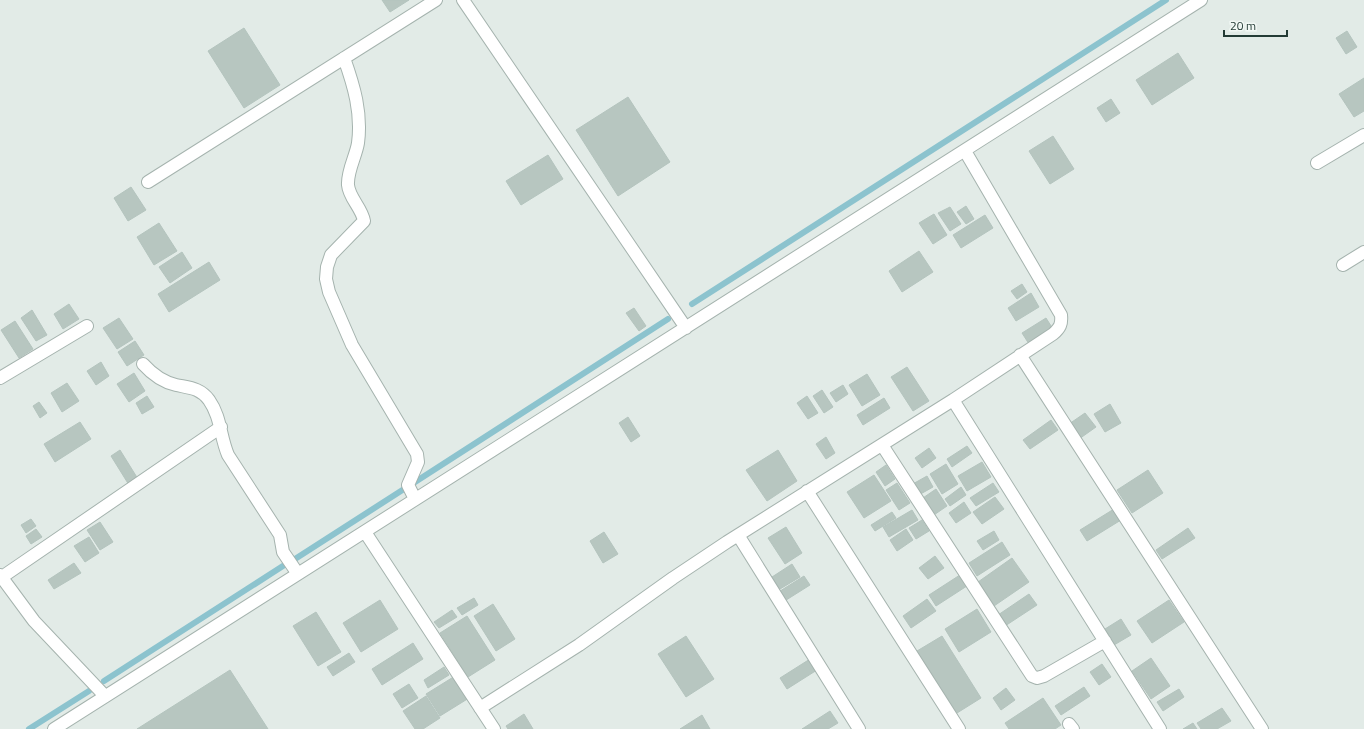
<svg xmlns="http://www.w3.org/2000/svg" width="1364" height="729" viewBox="0 0 1364 729" font-family="'Titillium Web',sans-serif">
<rect width="100%" height="100%" fill="#e2ebe7"/>
<g fill="none" stroke-linecap="round" stroke-linejoin="round">
<!-- stream -->
<path stroke="#8cc3ce" stroke-width="6" d="M 692,304 L 1166,0
M 412,484 L 668,319
M 295,559 L 404,489
M 104,681 L 286,564
M 29,729 L 89,691"/>
</g>
<!-- building -->
<path fill="#b7c6c0" stroke="#b4c4be" d="M 382,0 L 409,0 L 390,12 Z
M 244,28 L 280,85 L 244,108 L 208,51 Z
M 1347,31 L 1357,47 L 1346,54 L 1336,38 Z
M 1178,53 L 1194,78 L 1152,105 L 1136,80 Z
M 1364,78 L 1364,111 L 1354,117 L 1339,94 Z
M 628,97 L 670,162 L 618,196 L 576,130 Z
M 1111,99 L 1120,113 L 1106,122 L 1097,108 Z
M 1053,136 L 1074,169 L 1050,184 L 1029,151 Z
M 548,155 L 563,179 L 521,205 L 506,181 Z
M 131,187 L 146,210 L 128,221 L 114,198 Z
M 966,206 L 974,219 L 966,224 L 957,212 Z
M 950,207 L 961,224 L 950,231 L 938,213 Z
M 934,214 L 947,235 L 933,244 L 919,223 Z
M 985,215 L 993,228 L 961,248 L 953,235 Z
M 159,223 L 177,251 L 154,265 L 137,237 Z
M 919,251 L 933,272 L 902,292 L 889,271 Z
M 182,252 L 192,268 L 170,283 L 159,267 Z
M 209,262 L 220,280 L 169,312 L 158,294 Z
M 1022,284 L 1027,292 L 1017,299 L 1011,291 Z
M 1031,293 L 1039,307 L 1016,321 L 1008,308 Z
M 69,304 L 79,319 L 63,329 L 54,314 Z
M 634,308 L 646,326 L 639,331 L 626,313 Z
M 32,310 L 47,335 L 36,341 L 21,318 Z
M 119,318 L 133,339 L 117,349 L 103,328 Z
M 1046,318 L 1053,329 L 1029,344 L 1022,333 Z
M 15,321 L 33,349 L 19,358 L 1,330 Z
M 135,341 L 144,355 L 127,366 L 118,352 Z
M 101,362 L 109,376 L 96,385 L 87,371 Z
M 907,367 L 929,401 L 913,411 L 891,377 Z
M 134,373 L 145,391 L 129,402 L 117,384 Z
M 867,374 L 880,395 L 862,406 L 849,385 Z
M 67,383 L 79,401 L 62,412 L 51,393 Z
M 843,385 L 848,394 L 836,402 L 830,393 Z
M 822,390 L 833,407 L 824,413 L 813,396 Z
M 147,396 L 154,407 L 142,414 L 136,403 Z
M 807,396 L 818,413 L 808,419 L 797,403 Z
M 884,398 L 890,408 L 863,425 L 857,415 Z
M 39,402 L 47,413 L 40,418 L 33,406 Z
M 1110,404 L 1121,423 L 1105,432 L 1094,414 Z
M 1085,413 L 1096,427 L 1079,439 L 1069,424 Z
M 628,417 L 640,436 L 631,442 L 619,423 Z
M 1051,420 L 1058,430 L 1030,449 L 1023,440 Z
M 80,422 L 91,439 L 55,462 L 44,444 Z
M 826,437 L 835,453 L 826,459 L 816,444 Z
M 967,446 L 972,453 L 952,467 L 947,459 Z
M 929,448 L 936,458 L 922,468 L 915,458 Z
M 120,450 L 138,479 L 129,485 L 111,456 Z
M 778,450 L 797,481 L 767,501 L 746,470 Z
M 982,462 L 991,477 L 967,491 L 958,476 Z
M 946,464 L 958,484 L 942,494 L 930,474 Z
M 886,465 L 895,479 L 885,486 L 876,472 Z
M 1148,470 L 1163,493 L 1132,513 L 1117,490 Z
M 874,475 L 891,501 L 864,518 L 847,492 Z
M 927,476 L 933,487 L 917,496 L 911,485 Z
M 897,483 L 910,503 L 899,510 L 886,490 Z
M 993,483 L 999,492 L 976,506 L 970,498 Z
M 961,487 L 966,495 L 950,506 L 945,499 Z
M 936,489 L 947,506 L 931,517 L 920,500 Z
M 995,497 L 1004,509 L 982,524 L 973,512 Z
M 964,502 L 971,513 L 956,523 L 949,513 Z
M 1114,509 L 1121,520 L 1087,541 L 1080,530 Z
M 912,510 L 918,520 L 889,537 L 883,527 Z
M 892,512 L 896,518 L 875,531 L 871,525 Z
M 31,519 L 36,526 L 26,533 L 21,525 Z
M 922,520 L 929,531 L 916,539 L 909,528 Z
M 100,522 L 113,542 L 100,550 L 87,530 Z
M 786,527 L 802,553 L 785,564 L 768,538 Z
M 1188,528 L 1195,538 L 1162,559 L 1156,550 Z
M 36,529 L 42,537 L 31,544 L 26,536 Z
M 906,529 L 913,540 L 897,551 L 890,540 Z
M 994,531 L 999,540 L 983,550 L 977,541 Z
M 604,532 L 618,554 L 603,563 L 590,541 Z
M 89,537 L 99,553 L 85,562 L 74,546 Z
M 1002,542 L 1010,555 L 977,576 L 969,563 Z
M 935,556 L 944,568 L 928,579 L 919,568 Z
M 1012,558 L 1029,582 L 994,606 L 978,582 Z
M 74,563 L 81,573 L 54,589 L 48,580 Z
M 792,564 L 800,577 L 780,589 L 772,577 Z
M 963,573 L 970,584 L 936,606 L 929,595 Z
M 804,576 L 810,585 L 783,602 L 777,593 Z
M 1029,594 L 1037,605 L 1005,626 L 998,615 Z
M 474,598 L 478,605 L 462,615 L 457,608 Z
M 927,599 L 936,611 L 911,628 L 903,616 Z
M 380,600 L 398,629 L 361,652 L 343,623 Z
M 1169,600 L 1184,622 L 1152,643 L 1137,621 Z
M 493,604 L 515,639 L 496,651 L 474,616 Z
M 977,609 L 991,632 L 959,652 L 945,629 Z
M 452,610 L 457,617 L 439,628 L 434,622 Z
M 316,612 L 341,652 L 318,666 L 293,626 Z
M 467,616 L 495,660 L 468,677 L 440,633 Z
M 1121,619 L 1131,635 L 1114,645 L 1105,629 Z
M 686,636 L 714,679 L 686,697 L 658,654 Z
M 942,636 L 981,698 L 957,713 L 917,651 Z
M 413,643 L 423,659 L 382,685 L 372,669 Z
M 349,653 L 355,662 L 333,676 L 327,667 Z
M 1151,658 L 1170,686 L 1151,699 L 1132,671 Z
M 810,659 L 817,670 L 787,689 L 780,678 Z
M 1102,664 L 1111,677 L 1099,685 L 1090,672 Z
M 444,667 L 449,675 L 428,688 L 424,680 Z
M 230,670 L 268,729 L 137,729 Z
M 455,676 L 469,698 L 440,716 L 426,694 Z
M 409,684 L 418,698 L 402,708 L 393,694 Z
M 1084,687 L 1090,696 L 1061,715 L 1055,706 Z
M 1006,688 L 1015,700 L 1001,710 L 993,698 Z
M 1179,689 L 1184,697 L 1163,711 L 1157,702 Z
M 426,696 L 440,718 L 423,729 L 415,729 L 403,711 Z
M 1043,698 L 1061,725 L 1055,729 L 1009,729 L 1005,723 Z
M 1222,708 L 1231,721 L 1217,729 L 1201,729 L 1197,723 Z
M 830,711 L 838,723 L 828,729 L 802,729 Z
M 524,714 L 533,729 L 508,729 L 506,726 Z
M 702,715 L 710,729 L 680,729 Z
M 1193,723 L 1197,729 L 1183,729 Z"/>
<g fill="none" stroke-linecap="round" stroke-linejoin="round">
<!-- minor casing -->
<g stroke="#a5b3ae" stroke-width="14">
<path id="minor" d="M 463,0 L 686,328
M 344,58 C 354,86 362,113 358,143 C 356,156 347,171 348,185 C 349,198 362,208 364,221 L 331,255 L 327,267 L 326,279 L 329,292 L 352,345 L 417,454 L 418,462 L 408,485 L 415,499
M 1317,163 L 1364,135
M 148,182 L 436,0
M 1343,265 L 1364,252
M 1020,355 L 1262,729
M 143,364 C 152,374 163,382 176,385 C 190,388 200,388 209,400 C 221,417 220,436 228,455 L 280,535 L 283,552 L 298,574
M 0,378 L 87,326
M 953,400 L 1053,334 C 1060,328 1062,324 1061,315 L 965,151
M 882,445 L 1032,676 L 1037,678 L 1044,676 L 1105,641
M 807,491 L 959,729
M 365,532 L 494,729
M 738,535 L 859,729
M 0,575 L 34,621 L 105,696
M 2,577 L 221,427
M 480,708 L 579,645 L 673,578 L 727,542 L 953,400 L 1160,729
M 1069,724 L 1073,729
M 54,729 L 1201,0"/>
</g>
<!-- minor -->
<use href="#minor" stroke="#fff" stroke-width="12"/>
</g>
<!-- scale -->
<path d="M1224 30v6h63v-6" fill="none" stroke="#233b35" stroke-width="2"/>
<text x="1230" y="30" font-size="12" fill="#233b35" stroke="#f2f8f5" stroke-width="3" paint-order="stroke">20 m</text>
</svg>
